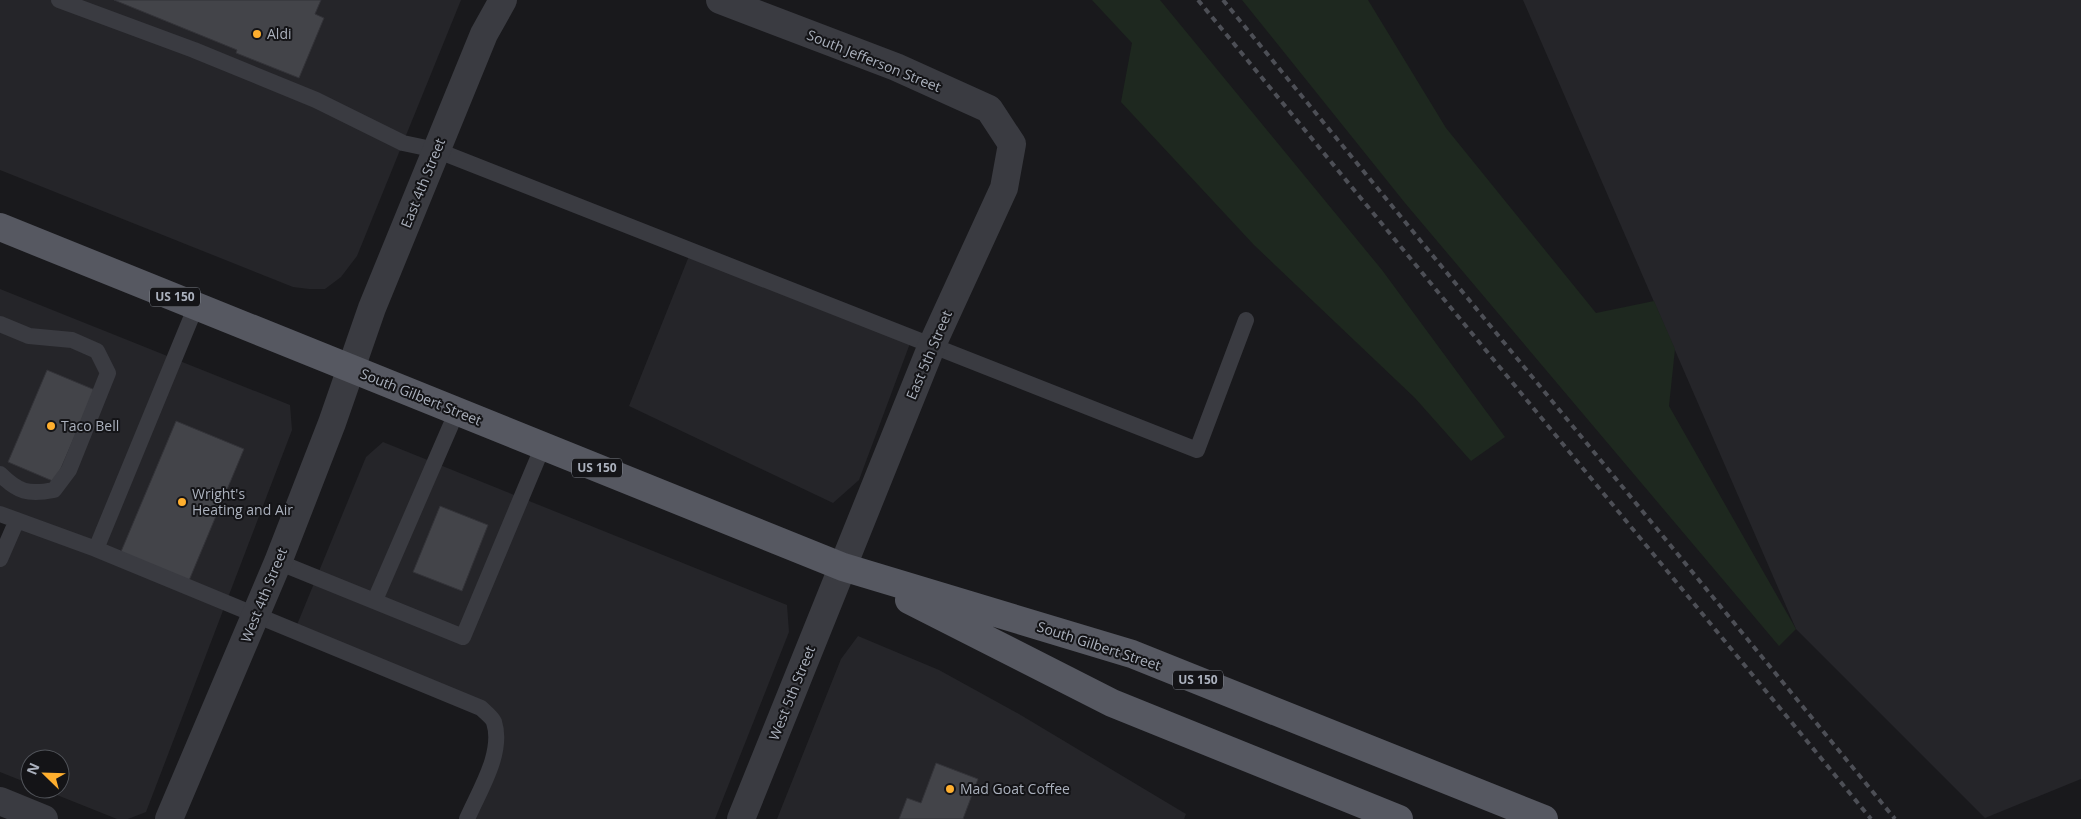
<svg xmlns="http://www.w3.org/2000/svg" width="2081" height="819" viewBox="0 0 2081 819" font-family="'Open Sans',sans-serif">
<rect width="100%" height="100%" fill="#19191c"/>
<!-- built -->
<path fill="#252529" d="M 0,0 L 461,0 L 357,256 L 341,277 L 325,289 L 309,289 L 293,287 L 0,170 Z
M 1523,0 L 2081,0 L 2081,779 L 1985,818 L 1796,629 Z
M 691,251 L 912,338 L 859,480 L 833,503 L 629,406 Z
M 0,289 L 290,405 L 292,430 L 146,812 L 128,819 L 117,819 L 42,789 L 60,789 L 60,759 L 30,759 L 30,784 L 0,772 L 0,559 L 16,521 L 0,514 Z
M 383,442 L 787,605 L 789,632 L 715,819 L 467,819 L 489,769 L 494,721 L 294,632 L 366,457 Z
M 858,636 L 939,670 L 1019,714 L 1186,814 L 1184,819 L 777,819 L 841,659 Z"/>
<!-- green -->
<path fill="#1e281f" d="M 1092,0 L 1160,0 L 1382,270 L 1505,437 L 1471,461 L 1415,398 L 1254,245 L 1121,102 L 1132,43 Z
M 1242,0 L 1368,0 L 1446,128 L 1596,313 L 1654,301 L 1675,349 L 1669,406 L 1796,629 L 1779,646 L 1405,203 Z"/>
<!-- building -->
<path fill="#434449" stroke="#333338" d="M 114,0 L 321,0 L 315,14 L 324,18 L 299,78 L 236,53 L 237,50 Z
M 47,370 L 95,390 L 55,482 L 8,462 Z
M 176,421 L 244,449 L 188,583 L 120,554 Z
M 440,506 L 488,525 L 462,591 L 413,572 Z
M 936,763 L 978,779 L 963,819 L 899,819 L 907,798 L 921,803 Z"/>
<g fill="none" stroke-linecap="round" stroke-linejoin="round">
<!-- service -->
<path stroke="#3a3b41" stroke-width="16" d="M 59,0 L 194,50 L 316,100 L 403,143 L 436,150 L 1197,450 L 1246,320
M 0,324 L 29,336 L 72,340 L 97,351 L 108,373 L 69,470 L 54,490 C 28,495 18,492 0,474
M 0,514 L 96,549 L 481,708 C 485,712 492,717 494,722 C 504,753 479,791 467,819
M 96,549 L 196,306
M 0,559 L 17,520
M 278,562 L 463,637 L 543,446
M 375,600 L 457,411"/>
<!-- minor -->
<path stroke="#3a3b41" stroke-width="28" d="M 720,0 L 896,67 L 989,109 L 1012,144 L 1004,188 L 932,345 L 741,819
M 0,801 L 44,819
M 169,819 L 278,562 L 332,423 L 372,308 L 484,34 L 503,0"/>
<!-- primary -->
<path stroke="#565861" stroke-width="28" d="M 0,227 L 843,567 L 1132,654 L 1544,819
M 909,600 L 1112,703 L 1399,819"/>
<!-- rail -->
<path stroke="#4d4f56" stroke-width="4" stroke-dasharray="6 5" stroke-linecap="butt" d="M 1198,0 L 1871,819
M 1223,0 L 1895,819"/>
</g>
<!-- markers -->
<g fill="#ffaf2e" stroke="#141417" stroke-width="2">
<circle cx="257" cy="34" r="5"/>
<circle cx="51" cy="426" r="5"/>
<circle cx="182" cy="502" r="5"/>
<circle cx="950" cy="789" r="5"/>
</g>
<g text-anchor="middle" stroke-width="4" stroke-linejoin="round" paint-order="stroke">
<!-- shield labels -->
<g fill="#141417" stroke="#7e828b" stroke-width="1">
<rect x="150" y="287.5" width="50" height="19" rx="4"/>
<rect x="572" y="458.5" width="50" height="19" rx="4"/>
<rect x="1173" y="670.5" width="50" height="19" rx="4"/>
</g>
<g font-size="12" font-weight="bold" fill="#abb1bd">
<text x="175" y="301">US 150</text>
<text x="597" y="472">US 150</text>
<text x="1198" y="684">US 150</text>
</g>
<!-- poi labels -->
<g font-size="14" fill="#abb1bd" stroke="#141417" text-anchor="start">
<text x="267" y="39">Aldi</text>
<text x="61" y="431">Taco Bell</text>
<text x="192" y="499">Wright's<tspan x="192" dy="16">Heating and Air</tspan></text>
<text x="960" y="794">Mad Goat Coffee</text>
</g>
<!-- street labels -->
<g font-size="14" fill="#abb1bd" stroke="#141417">
<text transform="translate(874 61) rotate(22)" y="5">South Jefferson Street</text>
<text transform="translate(423 183) rotate(-68)" y="5">East 4th Street</text>
<text transform="translate(929 355) rotate(-67)" y="5">East 5th Street</text>
<text transform="translate(421 397) rotate(22)" y="5">South Gilbert Street</text>
<text transform="translate(264 595) rotate(-68)" y="5">West 4th Street</text>
<text transform="translate(1099 646) rotate(18)" y="5">South Gilbert Street</text>
<text transform="translate(792 693) rotate(-68)" y="5">West 5th Street</text>
</g>
</g>
<!-- north arrow -->
<g transform="translate(45 774) rotate(293)"><circle r="24" fill="#141417" stroke="#505359"/>
<path d="M0-4L9 19L0 12L-9 19Z" fill="#ffaf2e"/>
<text y="-8" font-size="14" font-weight="bold" text-anchor="middle" fill="#abb1bd">N</text>
</g>
</svg>
